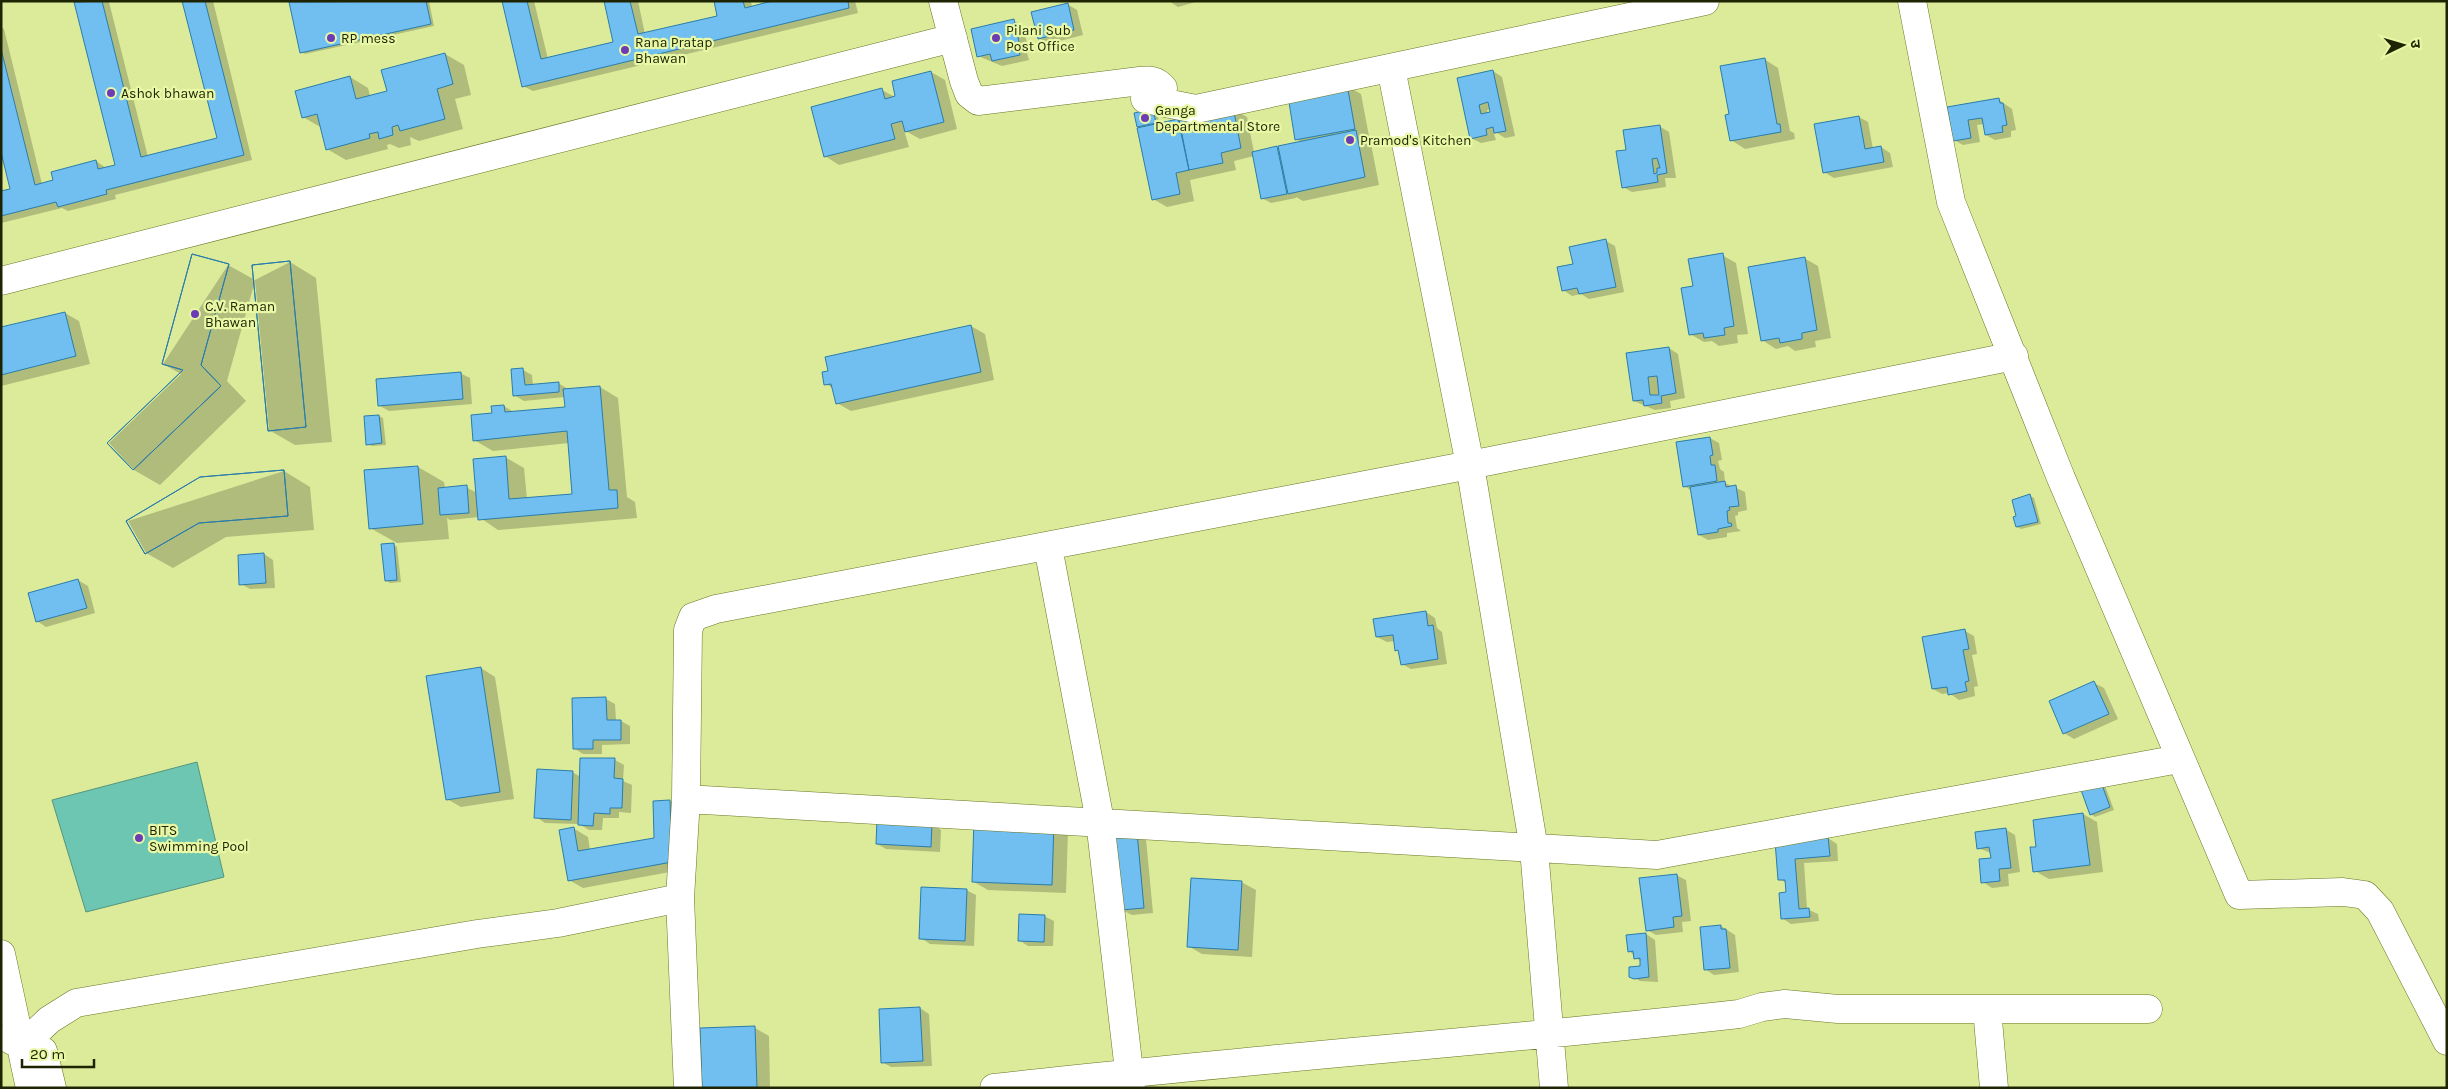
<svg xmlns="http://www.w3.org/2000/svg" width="2448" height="1089" viewBox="0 0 2448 1089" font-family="Karla,'Noto Sans Devanagari',sans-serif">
<rect width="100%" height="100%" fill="#dbeb9a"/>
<!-- water -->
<path fill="#6cc6b2" stroke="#55957d" d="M 197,762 L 224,877 L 86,912 L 52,800 Z"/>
<!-- shadow -->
<path fill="#0003" fill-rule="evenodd" d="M 81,1 L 109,2 L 148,157 L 218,139 L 183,1 L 213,1 L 252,160 L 115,195 L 116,199 L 68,211 L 62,208 L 1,223 L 1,193 L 12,190 L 1,147 L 1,27 L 4,29 L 42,184 L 54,181 L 96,161 L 106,168 L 116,165 L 76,3 Z
M 298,1 L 429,1 L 434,26 L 305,54 L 301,52 L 290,3 Z
M 503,1 L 534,1 L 548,59 L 615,42 L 605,1 L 638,1 L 645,34 L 719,17 L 715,1 L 751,1 L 752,7 L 777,1 L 855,1 L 858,13 L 533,91 L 523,86 Z
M 1169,1 L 1199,1 L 1178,7 Z
M 1067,4 L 1077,10 L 1083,35 L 1048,44 L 1039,38 Z
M 1014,21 L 1023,26 L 1029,52 L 1027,53 L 1029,60 L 1002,66 L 978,56 Z
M 445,54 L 464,65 L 471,95 L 455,99 L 463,129 L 419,141 L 410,137 L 411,145 L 399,148 L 390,144 L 387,145 L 388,149 L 346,160 L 327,149 L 322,128 L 303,117 L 350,77 L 368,88 L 370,96 L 389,92 Z
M 1764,59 L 1778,68 L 1790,131 L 1794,133 L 1795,139 L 1745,149 L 1731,140 L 1730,115 Z
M 1493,71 L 1502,77 L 1515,136 L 1505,138 L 1497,133 L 1494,134 L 1496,140 L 1481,143 L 1471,138 L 1458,79 ZM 1491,109 L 1492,113 L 1488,114 L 1487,110 Z
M 931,72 L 945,80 L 957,129 L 920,139 L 904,130 L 909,147 L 839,165 L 825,156 L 882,90 L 895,97 Z
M 1347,86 L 1361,94 L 1369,136 L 1365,137 L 1370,139 L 1379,185 L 1303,201 L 1296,197 L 1296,198 L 1271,203 L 1262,198 L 1254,156 L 1234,161 L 1236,170 L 1190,180 L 1194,201 L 1167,207 L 1153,199 L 1141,129 L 1138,127 L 1157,113 L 1160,125 L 1233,109 L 1247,117 L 1254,152 L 1280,149 L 1302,143 L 1297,139 Z
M 1999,100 L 2012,109 L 2016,130 L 2011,131 L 2011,137 L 1995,140 L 1986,135 L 1984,124 L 1977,125 L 1980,142 L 1963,145 L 1954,140 L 1949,108 Z
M 1859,117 L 1868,122 L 1873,149 L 1881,147 L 1890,153 L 1893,167 L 1834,178 L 1824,172 Z
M 1659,126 L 1669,132 L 1676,178 L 1665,178 L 1666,187 L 1632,192 L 1623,187 L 1628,151 Z
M 1606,241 L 1615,246 L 1624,292 L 1589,299 L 1581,294 L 1572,296 L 1563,290 L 1574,265 Z
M 1722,255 L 1736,263 L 1748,334 L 1737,335 L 1738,343 L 1719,346 L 1712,341 L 1704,342 L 1690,334 L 1694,287 Z
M 1804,258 L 1818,266 L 1831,338 L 1815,341 L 1816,347 L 1795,351 L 1788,346 L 1776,349 L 1762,340 Z
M 290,262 L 316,278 L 332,442 L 295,445 L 269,430 L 255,281 L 227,381 L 246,401 L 160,485 L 134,470 L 109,443 L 181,374 L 163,364 L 228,265 L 255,280 Z
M 65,313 L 79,321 L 90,364 L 1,386 L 1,329 Z
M 971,326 L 985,334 L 994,380 L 851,411 L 837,403 L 834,389 L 826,384 Z
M 1669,348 L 1678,354 L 1685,398 L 1670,401 L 1671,408 L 1655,410 L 1634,401 L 1627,355 Z
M 523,370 L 532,375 L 533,386 L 558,383 L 568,389 L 600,387 L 618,398 L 627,497 L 635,502 L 637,518 L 498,530 L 479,517 L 450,520 L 447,518 L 449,539 L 397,543 L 370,528 L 418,467 L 444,482 L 445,488 L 466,487 L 477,493 L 505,457 L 524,468 L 527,499 L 574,495 L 569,443 L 493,451 L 474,440 L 494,414 L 504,406 L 515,413 L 566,408 L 565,397 L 524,401 L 514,395 Z
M 460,373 L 470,378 L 472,404 L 389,411 L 380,406 Z
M 379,416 L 383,418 L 386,445 L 372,446 L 368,444 L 365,417 Z
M 1710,438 L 1719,443 L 1722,460 L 1718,461 L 1720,469 L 1724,472 L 1725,483 L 1745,492 L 1747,510 L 1738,512 L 1738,515 L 1735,516 L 1737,528 L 1741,531 L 1727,533 L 1727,537 L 1708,540 L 1699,535 L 1692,491 L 1684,486 Z
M 284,471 L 310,487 L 314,530 L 226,537 L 173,568 L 146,553 L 128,521 Z
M 2030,496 L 2034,498 L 2041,524 L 2021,529 L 2017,527 L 2018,517 Z
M 393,544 L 397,547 L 401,582 L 390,583 L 386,580 Z
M 264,554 L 273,560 L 275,588 L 250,589 L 241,584 Z
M 78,580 L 88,586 L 95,613 L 46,627 L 37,621 Z
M 1426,612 L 1435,618 L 1437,628 L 1442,632 L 1447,664 L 1411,669 L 1402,664 L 1395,641 L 1387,642 L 1377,637 Z
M 1965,631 L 1974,636 L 1977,654 L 1972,655 L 1978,686 L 1974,687 L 1975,696 L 1959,700 L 1949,693 L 1942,694 L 1933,689 Z
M 481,668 L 495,677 L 514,799 L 461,807 L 447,799 Z
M 2094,683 L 2104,688 L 2118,719 L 2074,739 L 2064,733 L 2050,702 Z
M 606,699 L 615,704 L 616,721 L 621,721 L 630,726 L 630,744 L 602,745 L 602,754 L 583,754 L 574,748 Z
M 615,760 L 624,765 L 623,781 L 632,785 L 631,813 L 619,812 L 619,818 L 603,818 L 602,830 L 589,830 L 579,824 L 545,823 L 536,817 L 572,772 L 581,777 Z
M 2105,786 L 2114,810 L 2095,817 L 2091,814 L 2082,790 Z
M 670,801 L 684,809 L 686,869 L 583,888 L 569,880 L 573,828 L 588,837 L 590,850 L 655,839 Z
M 2083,814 L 2097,822 L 2103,872 L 2049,879 L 2035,871 L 2038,848 Z
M 976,820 L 1068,831 L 1066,893 L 988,890 L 974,882 Z
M 932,824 L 941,830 L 940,852 L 886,849 L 877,844 Z
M 2005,829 L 2015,835 L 2020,872 L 2008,874 L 2009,886 L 1992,888 L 1983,882 L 1992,859 L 1991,853 L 1978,848 Z
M 1115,836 L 1146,839 L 1153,913 L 1132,915 L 1122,910 Z
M 1828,838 L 1837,844 L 1838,861 L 1804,863 L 1807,909 L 1818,914 L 1819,921 L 1791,924 L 1782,918 L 1787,893 L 1787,883 L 1779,879 L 1776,843 Z
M 1676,875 L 1686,880 L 1691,921 L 1682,922 L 1683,932 L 1656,935 L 1647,930 Z
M 1241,882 L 1256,890 L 1252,957 L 1202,954 L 1188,946 Z
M 966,890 L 976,895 L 974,946 L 930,944 L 921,938 Z
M 1044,916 L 1054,921 L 1053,946 L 1028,946 L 1019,940 Z
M 1721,926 L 1735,935 L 1739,972 L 1714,975 L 1705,969 Z
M 1646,934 L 1655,940 L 1658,982 L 1640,981 L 1631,976 L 1641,967 L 1641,962 L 1629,951 Z
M 920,1008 L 929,1014 L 932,1066 L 891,1067 L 882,1062 L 880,1010 Z
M 755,1028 L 769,1036 L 770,1088 L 703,1088 Z"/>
<!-- building -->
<path fill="#70bff0" stroke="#2a7dab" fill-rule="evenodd" d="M 102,1 L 141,157 L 217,138 L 182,1 L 205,1 L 244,155 L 106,190 L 107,194 L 58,207 L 56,202 L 1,216 L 1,191 L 10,189 L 1,152 L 1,49 L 35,185 L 53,180 L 51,172 L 96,160 L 98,169 L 115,165 L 74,2 Z
M 426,1 L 431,24 L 300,53 L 289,2 Z
M 502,1 L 527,1 L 541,59 L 613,42 L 604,1 L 630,1 L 638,34 L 717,16 L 714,1 L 743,1 L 745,8 L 772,1 L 848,1 L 849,8 L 522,87 Z
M 1068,3 L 1074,30 L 1038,39 L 1031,12 Z
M 1014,19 L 1020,47 L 1018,48 L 1020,55 L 992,61 L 990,54 L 977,57 L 971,29 Z
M 445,53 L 453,84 L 437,89 L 445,119 L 400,131 L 398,125 L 392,127 L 393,135 L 379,139 L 378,132 L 369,134 L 370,138 L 326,150 L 317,114 L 302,118 L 295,91 L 350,76 L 356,99 L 387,91 L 381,70 Z
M 1765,58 L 1777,124 L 1780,124 L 1781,132 L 1730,141 L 1725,115 L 1729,114 L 1720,66 Z
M 1493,70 L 1506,131 L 1494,133 L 1493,127 L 1486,129 L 1487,135 L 1470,139 L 1457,78 ZM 1488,102 L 1490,112 L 1481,114 L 1479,105 Z
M 931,71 L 944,122 L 905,132 L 902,121 L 891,124 L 895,139 L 824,157 L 811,107 L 882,88 L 885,99 L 895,96 L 892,81 Z
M 1347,84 L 1355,129 L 1295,140 L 1288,96 Z
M 1999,98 L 2000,103 L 2003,103 L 2007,125 L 2002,126 L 2003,132 L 1985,135 L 1982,118 L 1968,120 L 1971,138 L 1953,141 L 1947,107 Z
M 1233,107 L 1241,148 L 1221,153 L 1223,163 L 1189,170 L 1179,119 Z
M 1153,109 L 1156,123 L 1137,127 L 1134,113 Z
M 1859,116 L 1865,149 L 1881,146 L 1884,162 L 1823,173 L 1814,124 Z
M 1178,119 L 1189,170 L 1176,173 L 1180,194 L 1152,200 L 1137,128 Z
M 1660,125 L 1667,173 L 1657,175 L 1658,182 L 1622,188 L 1616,151 L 1626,150 L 1623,130 ZM 1657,158 L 1660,168 L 1657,168 L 1657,173 L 1654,174 L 1652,159 Z
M 1356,130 L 1365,177 L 1288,194 L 1278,146 Z
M 1277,146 L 1287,194 L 1261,199 L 1252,152 Z
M 1606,239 L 1616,287 L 1579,294 L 1577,288 L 1562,291 L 1557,267 L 1573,264 L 1569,247 Z
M 1723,253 L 1734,326 L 1724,328 L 1725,335 L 1704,338 L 1703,333 L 1689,335 L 1681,288 L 1693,286 L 1688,259 Z
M 192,254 L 229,264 L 201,365 L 221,386 L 133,470 L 107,443 L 183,370 L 162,364 Z
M 192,254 L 229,264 L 201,365 L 221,386 L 133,470 L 107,443 L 183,370 L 162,364 Z
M 1805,257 L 1817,330 L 1802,333 L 1802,339 L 1780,343 L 1779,338 L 1761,341 L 1748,267 Z
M 290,261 L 306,427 L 268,431 L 252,265 Z
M 290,261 L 306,427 L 268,431 L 252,265 Z
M 65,312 L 76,356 L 1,375 L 1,327 Z
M 971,325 L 981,372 L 836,404 L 831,384 L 824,385 L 822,372 L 828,371 L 825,357 Z
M 1669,347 L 1676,393 L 1661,396 L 1662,403 L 1644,406 L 1643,400 L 1633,401 L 1626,353 ZM 1657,376 L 1659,395 L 1650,395 L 1648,377 Z
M 523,368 L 525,385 L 559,382 L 559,392 L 513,396 L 511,369 Z
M 461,372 L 463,399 L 378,406 L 376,379 Z
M 600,386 L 609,490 L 617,490 L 618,508 L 478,520 L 473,459 L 506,456 L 509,499 L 572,494 L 567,431 L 473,441 L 471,415 L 492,413 L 491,406 L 504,405 L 505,412 L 565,407 L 563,389 Z
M 379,415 L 382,443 L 366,445 L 364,416 Z
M 1710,437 L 1713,455 L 1710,456 L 1711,465 L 1715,465 L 1717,481 L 1683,487 L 1676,442 Z
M 418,466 L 423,524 L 369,529 L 364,470 Z
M 284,470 L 288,516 L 199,523 L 145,554 L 126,521 L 200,477 Z
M 284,470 L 288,516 L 199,523 L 145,554 L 126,521 L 200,477 Z
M 1725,481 L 1726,487 L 1736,485 L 1739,506 L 1729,507 L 1730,510 L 1727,511 L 1728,523 L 1731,523 L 1732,526 L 1718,529 L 1718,532 L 1698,535 L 1690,487 Z
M 467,485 L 469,513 L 440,515 L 438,488 Z
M 2030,494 L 2038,522 L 2016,527 L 2013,517 L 2016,516 L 2012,500 Z
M 394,543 L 397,580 L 385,581 L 381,544 Z
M 264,553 L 266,583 L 239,585 L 238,555 Z
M 78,579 L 87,608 L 36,622 L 28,593 Z
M 1426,611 L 1428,626 L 1433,625 L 1438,659 L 1401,665 L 1398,650 L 1395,651 L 1393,635 L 1376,637 L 1373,619 Z
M 1965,629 L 1969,649 L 1963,650 L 1969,681 L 1965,682 L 1967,691 L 1948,695 L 1947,687 L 1932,689 L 1922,637 Z
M 481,667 L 500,792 L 446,800 L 426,676 Z
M 2094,681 L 2109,714 L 2063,734 L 2049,701 Z
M 606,697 L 607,720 L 621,720 L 621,740 L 593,740 L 593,749 L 573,749 L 572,698 Z
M 580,758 L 615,758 L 614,778 L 623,779 L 622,808 L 610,808 L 610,814 L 594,813 L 593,826 L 578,825 Z
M 537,769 L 573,771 L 571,820 L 534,818 Z
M 2101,782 L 2110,807 L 2090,815 L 2081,790 Z
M 670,800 L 672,862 L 568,881 L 559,830 L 574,827 L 578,851 L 654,838 L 653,801 Z
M 2083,813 L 2090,865 L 2033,872 L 2030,847 L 2036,847 L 2033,820 Z
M 974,819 L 1054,822 L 1052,885 L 972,882 Z
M 877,820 L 932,823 L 931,847 L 876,844 Z
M 2006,828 L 2011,868 L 1999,869 L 2000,881 L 1981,883 L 1979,859 L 1991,858 L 1989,847 L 1977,849 L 1975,832 Z
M 1137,832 L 1144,908 L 1121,910 L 1113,835 Z
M 1828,837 L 1830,856 L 1795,859 L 1799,909 L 1809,908 L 1810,917 L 1781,919 L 1779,893 L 1786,892 L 1785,880 L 1778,880 L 1775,841 Z
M 1677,874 L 1682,916 L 1673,917 L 1674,927 L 1646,931 L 1639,878 Z
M 1191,878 L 1242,881 L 1238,950 L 1187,947 Z
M 921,887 L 967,889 L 965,941 L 919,939 Z
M 1019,914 L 1045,915 L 1044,942 L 1018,941 Z
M 1721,925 L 1721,929 L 1726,929 L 1730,968 L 1704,970 L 1700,927 Z
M 1646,933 L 1649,977 L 1634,979 L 1629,977 L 1629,967 L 1640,966 L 1640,958 L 1634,959 L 1633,951 L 1628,952 L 1626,935 Z
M 920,1007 L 923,1061 L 881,1063 L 879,1009 Z
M 755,1026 L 757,1088 L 702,1088 L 700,1028 Z"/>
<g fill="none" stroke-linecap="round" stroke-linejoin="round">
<!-- minor casing -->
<g stroke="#697625" stroke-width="29">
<path id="minor" d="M 943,1 L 964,81 L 969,94 L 978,101 L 1140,81 C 1150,80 1156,80 1163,88 L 1145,99
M 1912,1 L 1951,202 L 2061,478 L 2239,895 L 2343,892 L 2365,895 L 2380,911 L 2447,1041
M 1391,68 L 1470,465 L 1534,849 L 1554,1088
M 1145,99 L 1196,109 L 1705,1
M 1,281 L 953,38
M 1048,547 L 1100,821 L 1131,1088
M 686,799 L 1657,855 L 2179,759
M 1,954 L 30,1088
M 1987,1009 L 1994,1088
M 9,1039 L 22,1046 L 43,1051 L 52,1088
M 22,1046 L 49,1020 L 76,1003 L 477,934 L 558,923 L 680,898
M 688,1088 L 680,898 L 686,799 L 688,630 L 693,617 L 716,609 L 1470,465 L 2014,356
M 994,1088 C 1242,1059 1491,1042 1739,1014 L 1762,1007 L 1785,1004 L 1838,1009 L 2148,1009"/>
</g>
<!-- minor -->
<use href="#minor" stroke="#fff" stroke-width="28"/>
</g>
<!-- markers -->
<g fill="#6b3cb3" stroke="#e8f8a6" stroke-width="2">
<circle cx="331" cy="38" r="5"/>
<circle cx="996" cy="38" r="5"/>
<circle cx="625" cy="50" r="5"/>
<circle cx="111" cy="93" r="5"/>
<circle cx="1145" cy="118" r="5"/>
<circle cx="1350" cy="140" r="5"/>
<circle cx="195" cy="314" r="5"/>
<circle cx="139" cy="838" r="5"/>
</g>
<g text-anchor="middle" stroke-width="4.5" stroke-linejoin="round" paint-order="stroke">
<!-- poi labels -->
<g font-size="14" fill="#1e2302" stroke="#e8f8a6" text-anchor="start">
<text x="1006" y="35">Pilani Sub<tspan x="1006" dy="16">Post Office</tspan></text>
<text x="341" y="43">RP mess</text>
<text x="635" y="47">Rana Pratap<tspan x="635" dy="16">Bhawan</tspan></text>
<text x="121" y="98">Ashok bhawan</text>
<text x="1155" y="115">Ganga<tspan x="1155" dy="16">Departmental Store</tspan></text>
<text x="1360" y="145">Pramod's Kitchen</text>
<text x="205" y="311">C.V. Raman<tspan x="205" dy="16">Bhawan</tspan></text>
<text x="149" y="835">BITS<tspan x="149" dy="16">Swimming Pool</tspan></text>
</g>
</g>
<!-- border -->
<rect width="2448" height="1089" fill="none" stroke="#1e2302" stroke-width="5"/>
<!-- north arrow -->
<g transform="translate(2403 45) rotate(85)" stroke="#e8f8a6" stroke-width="4" paint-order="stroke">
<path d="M0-4L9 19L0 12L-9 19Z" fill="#1e2302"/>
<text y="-8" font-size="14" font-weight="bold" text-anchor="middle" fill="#1e2302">उ</text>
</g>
<!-- scale -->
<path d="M22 1059v8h72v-8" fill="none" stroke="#1e2302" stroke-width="2.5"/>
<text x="30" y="1059" font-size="15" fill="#1e2302" stroke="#e8f8a6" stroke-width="4" paint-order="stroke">20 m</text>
</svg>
